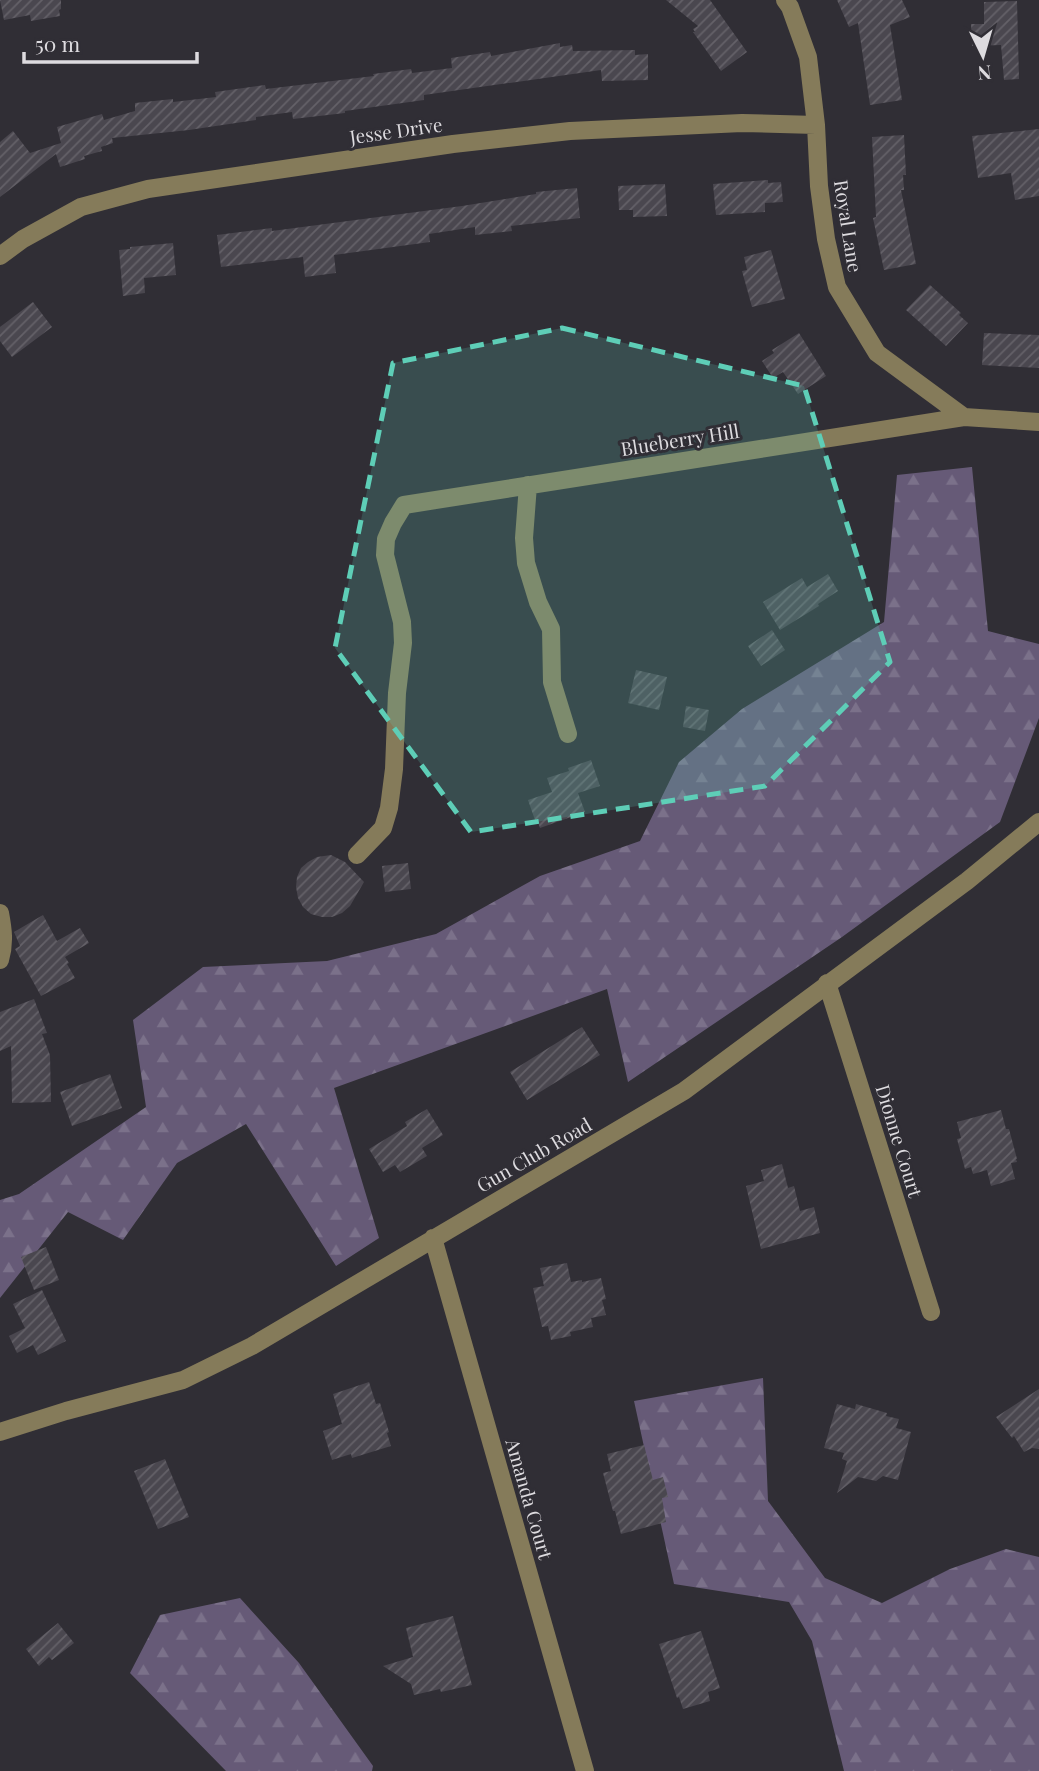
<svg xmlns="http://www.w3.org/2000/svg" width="1039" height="1771" viewBox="0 0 1039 1771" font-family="'Playfair Display',serif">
<defs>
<pattern id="forest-firs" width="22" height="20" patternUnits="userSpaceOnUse" patternTransform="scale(1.75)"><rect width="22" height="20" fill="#665a77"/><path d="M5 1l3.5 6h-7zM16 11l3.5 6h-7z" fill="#7b718a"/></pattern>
<pattern id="building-hatch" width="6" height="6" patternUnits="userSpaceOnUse" patternTransform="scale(1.75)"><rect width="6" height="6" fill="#4a474f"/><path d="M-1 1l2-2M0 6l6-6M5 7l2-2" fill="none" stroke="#646168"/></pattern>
</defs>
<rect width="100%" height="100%" fill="#302e35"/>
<!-- forest -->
<path fill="url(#forest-firs)" d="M 972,467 L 988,631 L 1039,644 L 1039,718 L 1000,822 L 842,937 L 628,1082 L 607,989 L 334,1088 L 379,1238 L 336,1266 L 246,1124 L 177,1163 L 123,1240 L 68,1212 L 0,1298 L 0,1200 L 19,1194 L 146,1107 L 133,1020 L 203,967 L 327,961 L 436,934 L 540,876 L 640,841 L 679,762 L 742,709 L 884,622 L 897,475 Z
M 763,1378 L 768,1501 L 825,1578 L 882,1603 L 950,1569 L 1006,1549 L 1039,1557 L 1039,1771 L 844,1771 L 812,1641 L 789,1602 L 674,1584 L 634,1401 Z
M 240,1598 L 299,1663 L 373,1766 L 372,1771 L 226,1771 L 130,1673 L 160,1615 Z"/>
<!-- building -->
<path fill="url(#building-hatch)" d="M 0,0 L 61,0 L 61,9 L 59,10 L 60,16 L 31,21 L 30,15 L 4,20 Z
M 666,0 L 710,0 L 747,52 L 721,71 L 693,32 L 695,32 L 693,29 L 698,26 Z
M 837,0 L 902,0 L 910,17 L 890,25 L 902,100 L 870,105 L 858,23 L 849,27 Z
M 1017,1 L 1019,79 L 1004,80 L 1001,45 L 972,46 L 971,24 L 984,24 L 984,2 Z
M 560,43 L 560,47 L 572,45 L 573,51 L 635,50 L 635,55 L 648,54 L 648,80 L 602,81 L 601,70 L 424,95 L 424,100 L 345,111 L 345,113 L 293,119 L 292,112 L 256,117 L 256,120 L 189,130 L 112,138 L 113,143 L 101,147 L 102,151 L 84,156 L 85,159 L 60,167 L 56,154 L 0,197 L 0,142 L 13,131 L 30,153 L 61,143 L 57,127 L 102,114 L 104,120 L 135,111 L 135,103 L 173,99 L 173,102 L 216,97 L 215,92 L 265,85 L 266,89 L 374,76 L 373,74 L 411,69 L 412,73 L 452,68 L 451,58 L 490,52 L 491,56 Z
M 1039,129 L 1039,196 L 1015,200 L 1011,173 L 978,178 L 972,136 Z
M 904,135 L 906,175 L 903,175 L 904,190 L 901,190 L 916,264 L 884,270 L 873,218 L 876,217 L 872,137 Z
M 768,180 L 768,183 L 781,182 L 783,202 L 765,203 L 765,212 L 716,215 L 713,184 Z
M 665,184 L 667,216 L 633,217 L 633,210 L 619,210 L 618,186 Z
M 577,188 L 580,218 L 511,226 L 512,231 L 475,235 L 475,227 L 429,234 L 430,242 L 334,255 L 336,273 L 305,277 L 303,257 L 221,267 L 217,235 L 272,228 L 272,231 L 462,206 L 536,194 L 536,192 Z
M 173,243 L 176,275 L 144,278 L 145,293 L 123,296 L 119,250 L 130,249 L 130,247 Z
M 771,250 L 785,299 L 752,307 L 742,271 L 747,270 L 744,257 Z
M 930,285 L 961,313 L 959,315 L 968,323 L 946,346 L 906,310 Z
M 33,302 L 52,327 L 12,357 L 0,341 L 0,327 Z
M 799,333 L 826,376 L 798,394 L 783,372 L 773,378 L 762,361 L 774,353 L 772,350 Z
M 984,333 L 1039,335 L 1039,368 L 982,365 Z
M 828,574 L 838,591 L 818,604 L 819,606 L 780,630 L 763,602 L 802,578 L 807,587 Z
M 772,630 L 785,650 L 761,666 L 748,646 Z
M 636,670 L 667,677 L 659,710 L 628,703 Z
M 686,706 L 709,710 L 705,731 L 683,727 Z
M 591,760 L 600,786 L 578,793 L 585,812 L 540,828 L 537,819 L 535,820 L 528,800 L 552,792 L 547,778 L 569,771 L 568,768 Z
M 331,855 L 345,862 L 364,882 L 350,906 L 342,913 L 332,917 L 322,917 L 311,914 L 303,907 L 298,898 L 296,887 L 297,877 L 301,868 L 308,862 L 317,857 Z
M 408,863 L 411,889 L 385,892 L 382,866 Z
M 43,915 L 57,941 L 80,928 L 89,943 L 65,957 L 69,963 L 67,964 L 75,978 L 41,996 L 15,949 L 20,946 L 14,932 Z
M 34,999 L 47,1033 L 42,1034 L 50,1055 L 51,1102 L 12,1103 L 11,1046 L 0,1051 L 0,1012 Z
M 582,1027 L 600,1055 L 527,1100 L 510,1072 Z
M 110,1074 L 122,1108 L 72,1126 L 60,1092 Z
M 427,1109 L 443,1135 L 422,1148 L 427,1156 L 400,1172 L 395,1165 L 383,1172 L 369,1149 L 407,1126 L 405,1122 Z
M 1001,1110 L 1006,1129 L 1009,1129 L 1017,1159 L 1016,1159 L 1017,1162 L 1011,1163 L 1015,1179 L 991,1186 L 987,1170 L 973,1174 L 971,1167 L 965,1169 L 957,1139 L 961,1138 L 957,1122 Z
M 782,1164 L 788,1188 L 794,1186 L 800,1211 L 814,1207 L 820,1233 L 761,1249 L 746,1186 L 764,1181 L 761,1170 Z
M 46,1247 L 59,1280 L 34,1290 L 21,1257 Z
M 567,1263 L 571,1282 L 582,1280 L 582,1282 L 601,1278 L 606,1299 L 602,1300 L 606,1315 L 591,1318 L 593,1327 L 570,1332 L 571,1336 L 551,1340 L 548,1326 L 542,1327 L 533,1288 L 544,1286 L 540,1268 Z
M 42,1290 L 66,1341 L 38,1355 L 33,1345 L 17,1353 L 9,1336 L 25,1328 L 13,1304 Z
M 369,1382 L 376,1404 L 380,1403 L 389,1432 L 387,1433 L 391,1446 L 352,1458 L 351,1454 L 332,1460 L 323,1431 L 342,1424 L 333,1394 Z
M 1039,1389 L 1039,1449 L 1032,1448 L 1024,1452 L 1014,1436 L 1012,1438 L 996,1417 Z
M 837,1404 L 855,1409 L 856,1404 L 887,1413 L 886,1416 L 899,1419 L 896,1428 L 911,1432 L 898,1480 L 883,1476 L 876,1481 L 858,1477 L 837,1493 L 847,1461 L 842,1459 L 844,1453 L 824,1448 Z
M 644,1445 L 653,1480 L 663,1477 L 668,1497 L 662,1498 L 666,1522 L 621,1534 L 615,1511 L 613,1511 L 603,1473 L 611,1471 L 607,1454 Z
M 165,1459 L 189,1517 L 158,1529 L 134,1471 Z
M 453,1616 L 472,1685 L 441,1692 L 440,1689 L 414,1695 L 411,1684 L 383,1666 L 413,1657 L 406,1628 Z
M 58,1623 L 74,1643 L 52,1660 L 49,1657 L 39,1666 L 26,1649 Z
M 701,1631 L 720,1688 L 708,1692 L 710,1701 L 683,1709 L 679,1697 L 677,1698 L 659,1644 Z"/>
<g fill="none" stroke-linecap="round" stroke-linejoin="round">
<!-- minor -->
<path stroke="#857b5a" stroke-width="18" d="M 785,0 L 790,7 L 808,57 L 816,125 L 819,186 L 826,239 L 837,287 L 877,353 L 964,417 L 1039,422
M 0,256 L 23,239 L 81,207 L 148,189 L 453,144 L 570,131 L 742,123 L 816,125
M 528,485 L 524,538 L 526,563 L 538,602 L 551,629 L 552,682 L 568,734
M 357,855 L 383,828 L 389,808 L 394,769 L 397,693 L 403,643 L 402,622 L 385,555 L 386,539 L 393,523 L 404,505 L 964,417
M 0,913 C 3,929 5,943 0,960
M 827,983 L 931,1312
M 433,1238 L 585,1771
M 0,1432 L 66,1411 L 183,1380 L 252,1346 L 684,1091 L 967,881 L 1039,822"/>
</g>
<!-- marked area -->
<path fill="#5eceb7" fill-opacity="0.2" stroke="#5eceb7" stroke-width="5" stroke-dasharray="14 9" stroke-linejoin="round" d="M 562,328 L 804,386 L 890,662 L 765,786 L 471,832 L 335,648 L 393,363 Z"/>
<g text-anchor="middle" stroke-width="6" stroke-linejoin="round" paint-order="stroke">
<!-- street labels -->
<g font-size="19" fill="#dddbdf" stroke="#302e35">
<text transform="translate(396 131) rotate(-8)" y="7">Jesse Drive</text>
<text transform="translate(848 226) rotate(81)" y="7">Royal Lane</text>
<text transform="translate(680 440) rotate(-9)" y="7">Blueberry Hill</text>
<text transform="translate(899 1141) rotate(73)" y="7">Dionne Court</text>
<text transform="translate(534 1155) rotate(-30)" y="7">Gun Club Road</text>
<text transform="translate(529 1499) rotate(74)" y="7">Amanda Court</text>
</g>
</g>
<!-- north arrow -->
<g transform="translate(983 56) rotate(175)" stroke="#302e35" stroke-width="5" paint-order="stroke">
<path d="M0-5L12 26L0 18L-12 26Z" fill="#dddbdf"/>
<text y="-10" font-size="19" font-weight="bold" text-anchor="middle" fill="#dddbdf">N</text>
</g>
<!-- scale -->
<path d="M24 52v10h173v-10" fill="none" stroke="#dddbdf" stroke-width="3.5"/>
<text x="35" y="52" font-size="21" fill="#dddbdf" stroke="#302e35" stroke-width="5" paint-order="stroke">50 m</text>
</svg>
